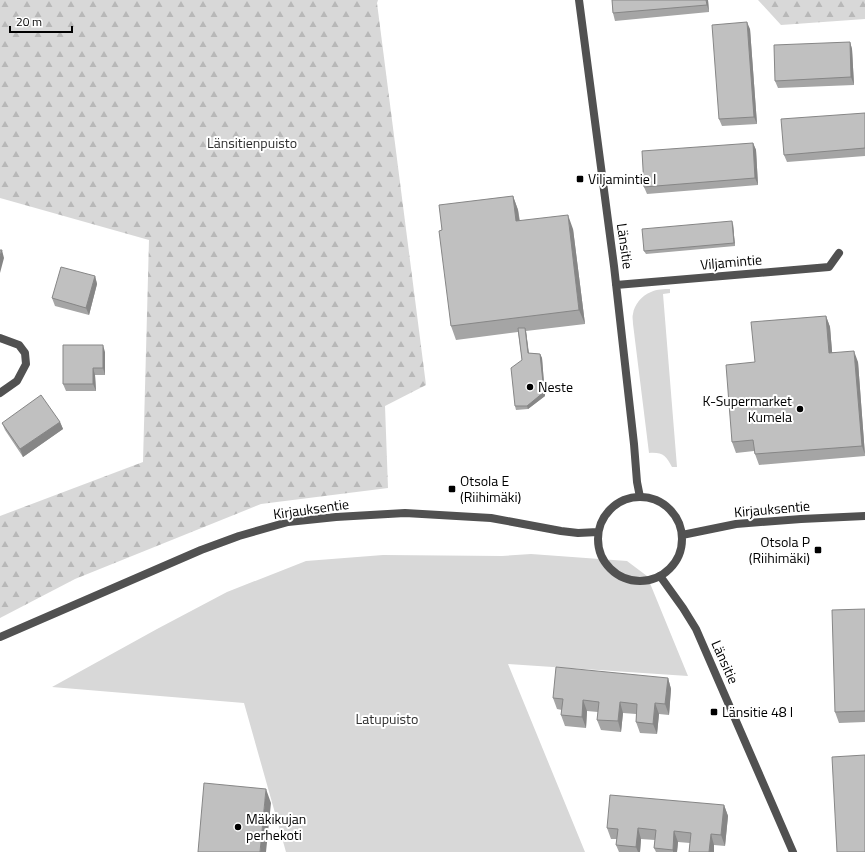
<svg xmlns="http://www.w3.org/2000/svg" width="865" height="852" viewBox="0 0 865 852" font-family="'Titillium Web',sans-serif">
<defs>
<pattern id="forest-firs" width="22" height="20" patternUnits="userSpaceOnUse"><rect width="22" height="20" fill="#d8d8d8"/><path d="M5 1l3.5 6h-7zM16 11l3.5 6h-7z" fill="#b8b8b8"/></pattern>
</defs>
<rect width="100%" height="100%" fill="#fff"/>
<!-- green -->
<path fill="#d8d8d8" d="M 670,289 L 670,293 L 663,294 L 677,467 L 672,467 C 666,456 663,452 649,453 L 633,324 C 633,320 632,317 633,314 C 634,305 642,295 651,292 C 657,289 664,289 670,289 Z
M 531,554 L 627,561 L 647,576 L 688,676 L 508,664 L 585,852 L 286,852 L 244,703 L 52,687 L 157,629 L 227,592 L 306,561 L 383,555 L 502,556 Z"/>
<!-- forest -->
<path fill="url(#forest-firs)" d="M 0,0 L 378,0 L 377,3 L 426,385 L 385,406 L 388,488 L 261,504 L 75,579 L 0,618 L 0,516 L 143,462 L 149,240 L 0,198 Z
M 758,0 L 865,0 L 865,19 L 781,25 Z"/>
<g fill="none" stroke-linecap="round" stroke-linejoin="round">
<!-- minor -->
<path stroke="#515151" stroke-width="8" d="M 579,0 L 614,266 L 634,444 L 637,482 L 640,497
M 616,285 L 829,267 L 839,253
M 0,338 L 19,345 L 25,353 L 26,364 L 17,381 L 0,393
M 660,576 L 683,608 L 696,629 L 793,852"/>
<!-- tertiary -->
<path stroke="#515151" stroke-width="8" d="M598 539a42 42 0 1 1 84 0a42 42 0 1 1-84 0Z
M 682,535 L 736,524 L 801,519 L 865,516
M 0,637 L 201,550 L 239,536 L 288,522 L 336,517 L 405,513 L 491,518 L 561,531 L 578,533 L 598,532"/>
</g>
<!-- wall -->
<path fill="#a5a5a5" d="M 612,0 L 708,0 L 709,12 L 615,21 L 613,13 Z
M 750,29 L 757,124 L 722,126 L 719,119 Z
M 850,42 L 852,49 L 854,85 L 778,88 L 775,81 Z
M 865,113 L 865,156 L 787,162 L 784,155 Z
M 753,143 L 756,150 L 758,185 L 647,194 L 644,187 Z
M 513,196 L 518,210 L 520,221 L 573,229 L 585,324 L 526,331 L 529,353 L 540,354 L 542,358 L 545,396 L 528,409 L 516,410 L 515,406 L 522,360 L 518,332 L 456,340 L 451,326 L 442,230 Z
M 733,224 L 735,246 L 646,254 L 644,251 Z
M 95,276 L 97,284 L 89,315 L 55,306 L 52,298 Z
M 826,316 L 830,327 L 832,352 L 858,362 L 865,456 L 759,465 L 755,454 L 754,451 L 736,453 L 732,442 L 755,362 Z
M 105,352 L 105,375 L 95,375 L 96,391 L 66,391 L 63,384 Z
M 60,422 L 63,429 L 23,457 L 5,430 L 2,423 Z
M 865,609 L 865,722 L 839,723 L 835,712 Z
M 668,678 L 671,689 L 669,715 L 659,714 L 657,734 L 640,733 L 636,722 L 636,714 L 623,713 L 621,732 L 601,730 L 597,720 L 598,712 L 587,711 L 586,728 L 565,726 L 561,715 L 562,710 L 557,709 L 553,698 Z
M 724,805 L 728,816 L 725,846 L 714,845 L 714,852 L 689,852 L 690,843 L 678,842 L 677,852 L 656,852 L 654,848 L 655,840 L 641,839 L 640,852 L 619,852 L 616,845 L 617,839 L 611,839 L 607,828 Z"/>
<!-- shaded-wall -->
<path fill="#868686" d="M 706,0 L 708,0 L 709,12 L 707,5 Z
M 747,22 L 750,29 L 757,124 L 754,117 Z
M 850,42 L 852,49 L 854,85 L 851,77 Z
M 753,143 L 756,150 L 758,185 L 755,178 Z
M 513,196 L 518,210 L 521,235 L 516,221 Z
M 568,215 L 573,229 L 585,324 L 579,310 Z
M 732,221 L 733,224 L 735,246 L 734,243 Z
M 2,250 L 4,258 L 0,273 L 0,256 Z
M 95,276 L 97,284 L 89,315 L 86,308 Z
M 826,316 L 830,327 L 833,363 L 829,353 Z
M 525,328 L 526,331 L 529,356 L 528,353 Z
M 103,345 L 105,352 L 105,375 L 103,368 Z
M 854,351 L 858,362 L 865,455 L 862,446 Z
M 540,354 L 542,358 L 545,396 L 528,409 L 527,406 Z
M 93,368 L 95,375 L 96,391 L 93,384 Z
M 60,422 L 63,429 L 23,457 L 20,449 Z
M 668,678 L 671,689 L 669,715 L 665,704 Z
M 583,700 L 587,711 L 586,728 L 582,717 Z
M 620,702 L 623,713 L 621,732 L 618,721 Z
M 655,703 L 659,714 L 657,734 L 653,724 Z
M 266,789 L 271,803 L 266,852 L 260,852 Z
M 724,805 L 728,816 L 725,846 L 721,835 Z
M 638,828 L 641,839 L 640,852 L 638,852 L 636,847 Z
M 674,831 L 678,842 L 677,852 L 673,852 L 673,850 Z
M 711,834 L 714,845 L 714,852 L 709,852 Z"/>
<!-- building -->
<path fill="#c0c0c0" stroke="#868686" d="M 612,0 L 706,0 L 707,5 L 613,13 Z
M 747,22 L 754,117 L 719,119 L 712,25 Z
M 850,42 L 851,77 L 775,81 L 774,45 Z
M 865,113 L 865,148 L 784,155 L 781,119 Z
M 753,143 L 755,178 L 644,187 L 642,151 Z
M 513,196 L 516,221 L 568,215 L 579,310 L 451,326 L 439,231 L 442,230 L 439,205 Z
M 732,221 L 734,243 L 644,251 L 642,229 Z
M 0,250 L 2,250 L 0,256 Z
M 61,267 L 95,276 L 86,308 L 52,298 Z
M 826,316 L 829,353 L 854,351 L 862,446 L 755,454 L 753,440 L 732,442 L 726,365 L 755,362 L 751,322 Z
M 518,328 L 525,328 L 528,353 L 540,354 L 544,392 L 527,406 L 515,406 L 511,368 L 522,360 Z
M 63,345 L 103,345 L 103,368 L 93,368 L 93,384 L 63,384 Z
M 41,395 L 60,422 L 20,449 L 2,423 Z
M 865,609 L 865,711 L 835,712 L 832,610 Z
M 556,667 L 668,678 L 665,704 L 655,703 L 653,724 L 636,722 L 637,704 L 620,702 L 618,721 L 597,720 L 599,702 L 583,700 L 582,717 L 561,715 L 563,699 L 553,698 Z
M 865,755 L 865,852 L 837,852 L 832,757 Z
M 204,783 L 266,789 L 260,852 L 198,852 Z
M 610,795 L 724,805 L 721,835 L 711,834 L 709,852 L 689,852 L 691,833 L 674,831 L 673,850 L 654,848 L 656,830 L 638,828 L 636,847 L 616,845 L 618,829 L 607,828 Z"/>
<!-- markers -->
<g fill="#000" stroke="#fff" stroke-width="1.5">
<rect x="576" y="175" width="8" height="8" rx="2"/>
<circle cx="530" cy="387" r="4"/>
<circle cx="800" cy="409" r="4"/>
<rect x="448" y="485" width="8" height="8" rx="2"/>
<rect x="814" y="546" width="8" height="8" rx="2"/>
<rect x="710" y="708" width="8" height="8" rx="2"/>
<circle cx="238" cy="827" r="4"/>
</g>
<g text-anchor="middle" stroke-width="4" stroke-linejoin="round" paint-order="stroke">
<!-- park labels -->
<g font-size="14" fill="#2f2f2f" stroke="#fff">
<text x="252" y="148">Länsitienpuisto</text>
<text x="387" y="724">Latupuisto</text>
</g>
<!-- poi labels -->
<g font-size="14" fill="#000" stroke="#fff" text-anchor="start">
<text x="588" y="184">Viljamintie I</text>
<text x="538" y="392">Neste</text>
<text x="792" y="406" text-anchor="end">K-Supermarket<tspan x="792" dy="16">Kumela</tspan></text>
<text x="460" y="486">Otsola E<tspan x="460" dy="16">(Riihimäki)</tspan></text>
<text x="810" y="547" text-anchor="end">Otsola P<tspan x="810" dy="16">(Riihimäki)</tspan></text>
<text x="722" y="717">Länsitie 48 I</text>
<text x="246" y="824">Mäkikujan<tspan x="246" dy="16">perhekoti</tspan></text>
</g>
<!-- street labels -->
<g font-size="14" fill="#000" stroke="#fff">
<text transform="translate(625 246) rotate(82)" y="5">Länsitie</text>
<text transform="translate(731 262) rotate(-5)" y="5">Viljamintie</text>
<text transform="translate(311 509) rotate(-8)" y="5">Kirjauksentie</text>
<text transform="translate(772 509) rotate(-5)" y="5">Kirjauksentie</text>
<text transform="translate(725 662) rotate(66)" y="5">Länsitie</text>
</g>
</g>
<!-- scale -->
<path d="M10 26v6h62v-6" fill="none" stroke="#000000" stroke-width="2"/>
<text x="16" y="26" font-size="12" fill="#000000" stroke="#ffffff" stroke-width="3" paint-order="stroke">20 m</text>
</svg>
